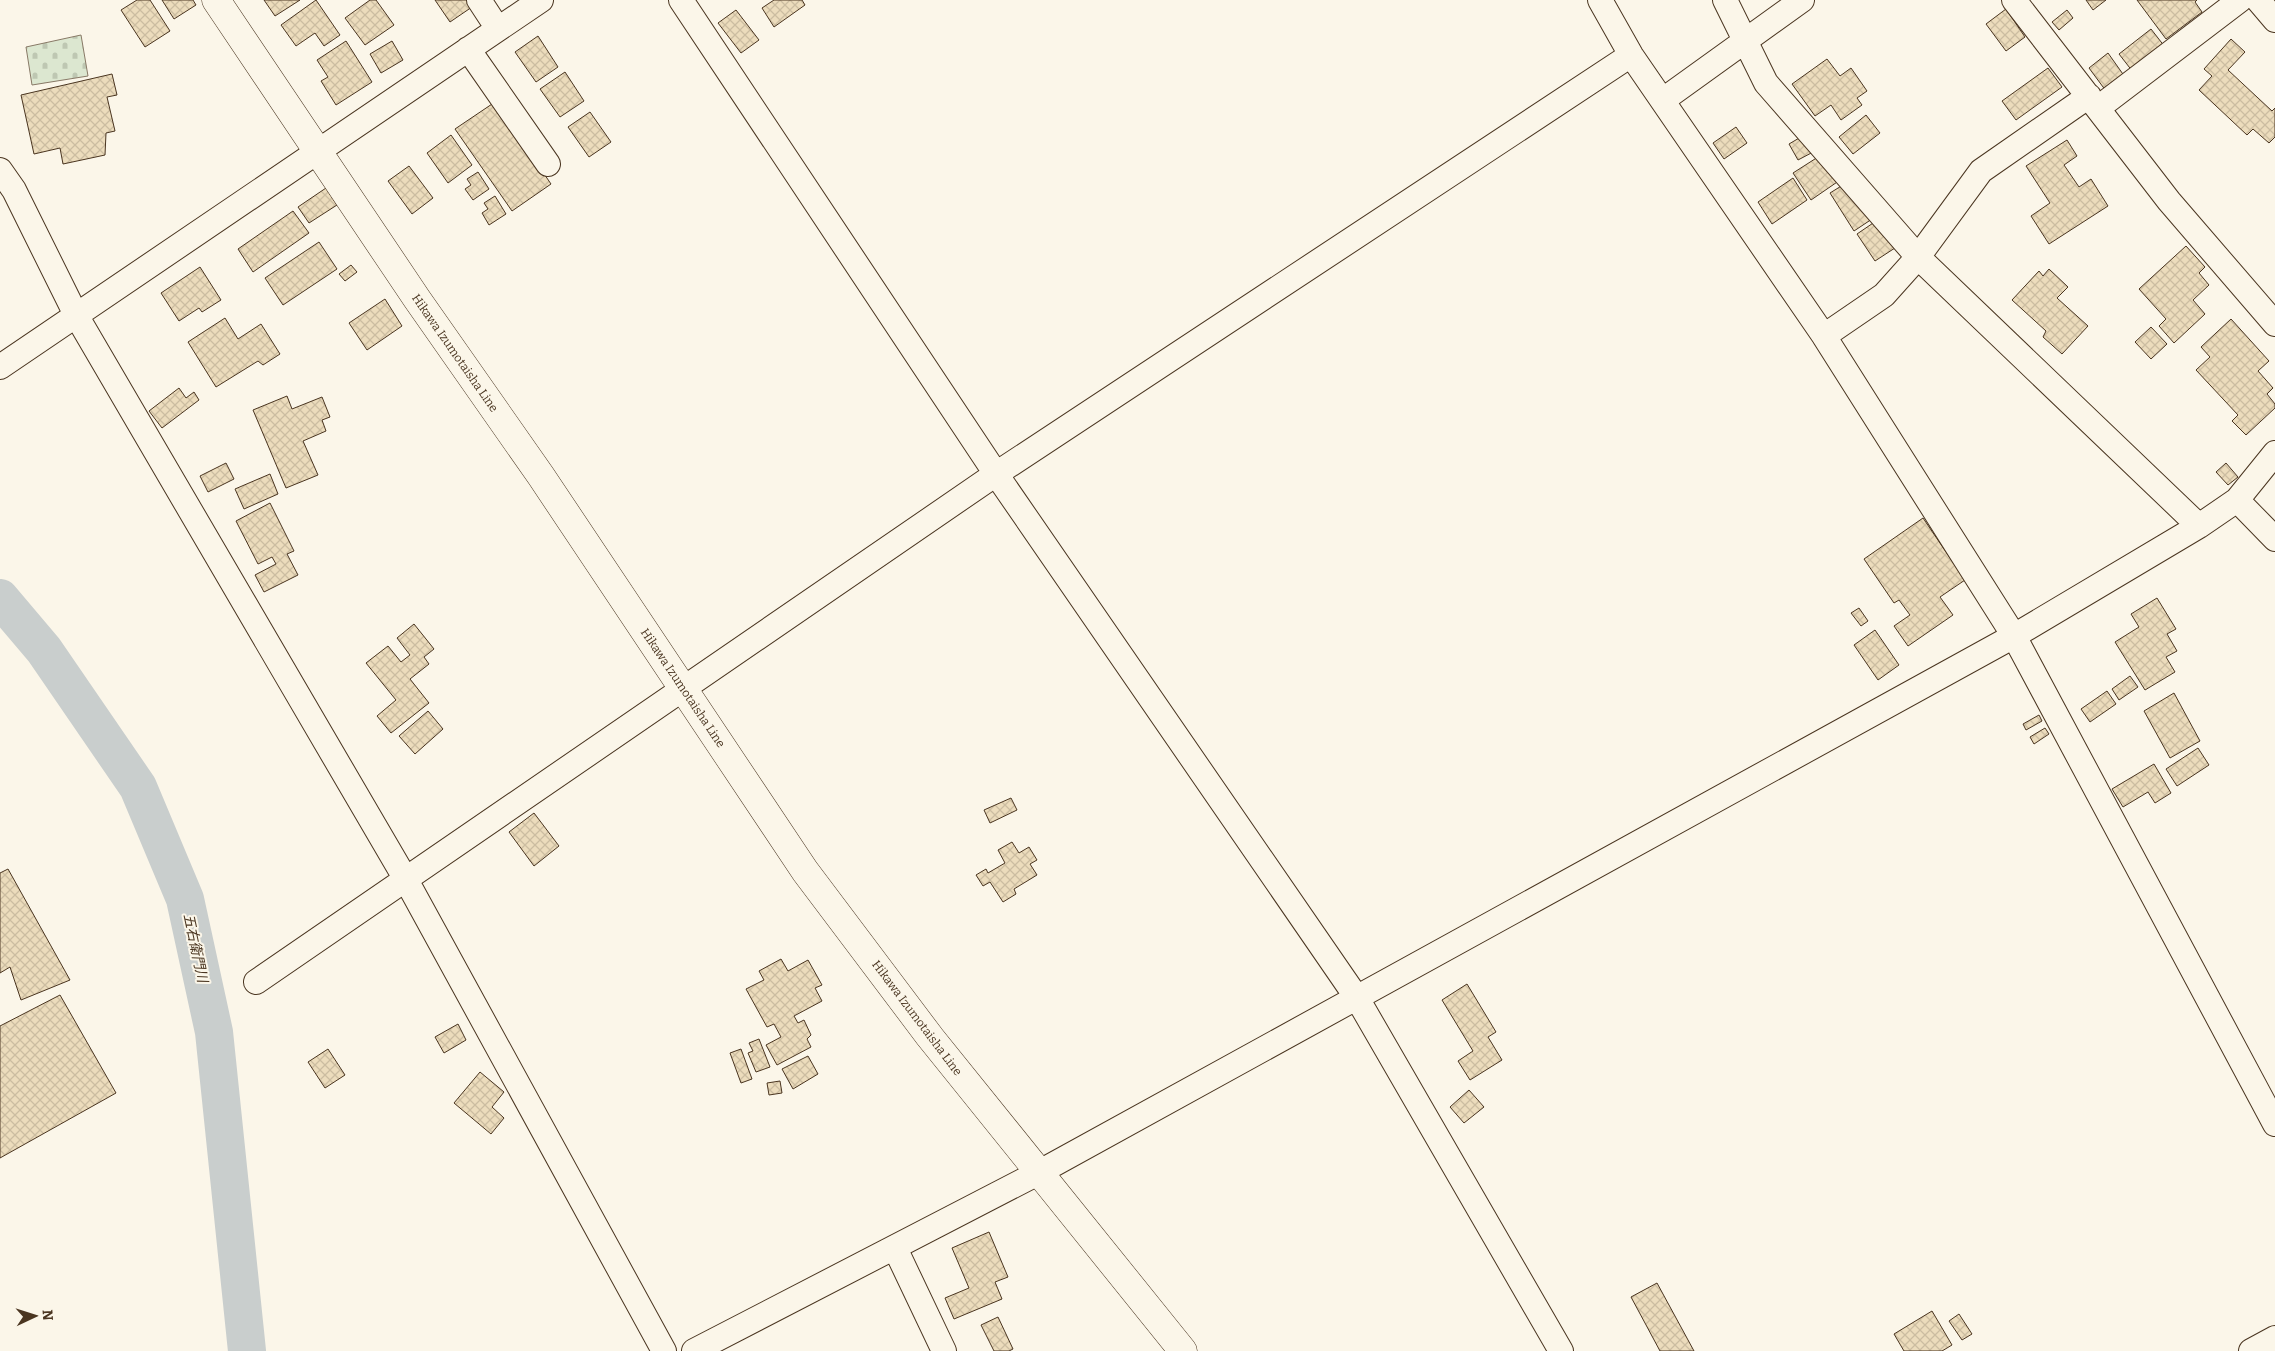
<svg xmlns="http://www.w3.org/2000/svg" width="2275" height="1351" viewBox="0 0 2275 1351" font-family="Bitter,'Noto Sans JP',serif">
<defs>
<pattern id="cemetery-stones" width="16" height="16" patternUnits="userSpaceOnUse" patternTransform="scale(1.25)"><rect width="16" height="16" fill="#dce7d0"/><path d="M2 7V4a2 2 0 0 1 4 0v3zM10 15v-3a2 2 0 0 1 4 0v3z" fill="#bec7b2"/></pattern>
<pattern id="building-cross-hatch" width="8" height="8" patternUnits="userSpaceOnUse" patternTransform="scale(1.25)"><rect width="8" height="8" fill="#ecdcbc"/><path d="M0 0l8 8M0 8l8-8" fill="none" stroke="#ccbda1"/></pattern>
</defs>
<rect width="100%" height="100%" fill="#fbf6e9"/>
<!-- cemetery -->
<path fill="url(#cemetery-stones)" stroke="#887966" d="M 81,35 L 88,76 L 32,85 L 26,47 Z"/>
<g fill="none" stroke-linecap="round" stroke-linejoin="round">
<!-- river -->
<path stroke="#c9cecd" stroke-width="38" d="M 0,598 L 44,650 L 138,787 L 185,899 L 214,1032 L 247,1351"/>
</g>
<!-- building -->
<path fill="url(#building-cross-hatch)" stroke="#4a3520" d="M 137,0 L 150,0 L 170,31 L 145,47 L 121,10 Z
M 162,0 L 193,0 L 196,5 L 174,19 Z
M 264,0 L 300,0 L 275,16 Z
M 316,0 L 340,35 L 324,46 L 315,33 L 296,46 L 281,25 Z
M 370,0 L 376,0 L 394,25 L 365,45 L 345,18 Z
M 435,0 L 468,0 L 472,7 L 450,22 Z
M 774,0 L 802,0 L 805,5 L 774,27 L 762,8 Z
M 2086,0 L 2106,0 L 2093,10 Z
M 2137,0 L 2197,0 L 2195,2 L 2202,12 L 2166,39 Z
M 2006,9 L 2025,37 L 2006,51 L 1986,24 Z
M 736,10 L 759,40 L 741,53 L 718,23 Z
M 2067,10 L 2073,18 L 2059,30 L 2052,22 Z
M 2151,29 L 2165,47 L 2133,72 L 2119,54 Z
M 538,36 L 558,67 L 536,82 L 515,52 Z
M 2231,39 L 2245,52 L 2228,70 L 2272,111 L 2275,108 L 2275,137 L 2269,143 L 2253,129 L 2247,135 L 2199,90 L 2212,76 L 2204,69 Z
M 346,41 L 372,82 L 336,105 L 321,81 L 328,77 L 317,60 Z
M 392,41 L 403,60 L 381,73 L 370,54 Z
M 2108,53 L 2125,77 L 2106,91 L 2089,68 Z
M 1827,59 L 1840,76 L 1851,68 L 1867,91 L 1857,98 L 1862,105 L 1841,120 L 1831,105 L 1815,116 L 1792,84 Z
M 2048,68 L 2062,87 L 2016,120 L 2002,101 Z
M 565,72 L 584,101 L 560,117 L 540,89 Z
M 112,74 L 117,95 L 107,97 L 115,131 L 106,133 L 105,155 L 63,164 L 60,148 L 34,154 L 21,95 Z
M 495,102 L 551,184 L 512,211 L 455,129 Z
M 590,112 L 611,142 L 589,157 L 568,127 Z
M 1866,115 L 1880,133 L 1853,154 L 1839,137 Z
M 1736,127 L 1747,143 L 1724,159 L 1713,143 Z
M 1806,134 L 1815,151 L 1798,160 L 1789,144 Z
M 451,135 L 472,165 L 448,183 L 427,153 Z
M 2067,140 L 2077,156 L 2064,165 L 2079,187 L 2091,179 L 2108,206 L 2049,244 L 2031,216 L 2050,203 L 2026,166 Z
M 1818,157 L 1843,178 L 1811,200 L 1793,173 Z
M 409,166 L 433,198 L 412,214 L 388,181 Z
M 478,172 L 489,189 L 473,200 L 465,189 L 471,185 L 467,179 Z
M 1793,178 L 1807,200 L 1772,224 L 1758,202 Z
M 1851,180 L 1875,217 L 1854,231 L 1830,193 Z
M 326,188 L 337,205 L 309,223 L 298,207 Z
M 495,196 L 506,214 L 489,225 L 482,213 L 488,209 L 484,203 Z
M 293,211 L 309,233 L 253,272 L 238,249 Z
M 1879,219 L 1898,246 L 1875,261 L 1857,234 Z
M 319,242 L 337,269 L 283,305 L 265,278 Z
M 2186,246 L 2205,267 L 2199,273 L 2209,285 L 2193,300 L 2205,314 L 2174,343 L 2159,326 L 2166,319 L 2139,289 Z
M 351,265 L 357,272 L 345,281 L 339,274 Z
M 200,267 L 221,300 L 202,312 L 199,308 L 179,321 L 161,293 Z
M 2049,269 L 2068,287 L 2057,298 L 2088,326 L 2062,354 L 2043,337 L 2046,331 L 2012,300 L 2039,271 L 2043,276 Z
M 385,299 L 402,326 L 367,350 L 349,323 Z
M 225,318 L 238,339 L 261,324 L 280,354 L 263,365 L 258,361 L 216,387 L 188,342 Z
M 2231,319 L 2269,361 L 2258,371 L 2273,388 L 2267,394 L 2275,404 L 2275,408 L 2246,435 L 2232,421 L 2238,415 L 2196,370 L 2210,357 L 2201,347 Z
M 2151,327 L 2167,344 L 2151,359 L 2135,342 Z
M 179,388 L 186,398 L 194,392 L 199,400 L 162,428 L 149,411 Z
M 287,396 L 292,409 L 322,397 L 330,417 L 322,420 L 326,431 L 303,441 L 318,475 L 286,488 L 253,410 Z
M 226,463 L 234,479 L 208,492 L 200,476 Z
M 2226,463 L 2238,477 L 2228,485 L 2216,472 Z
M 270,474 L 278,494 L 244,509 L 235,489 Z
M 270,503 L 294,551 L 287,554 L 298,575 L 264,592 L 255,575 L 276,564 L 272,557 L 258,564 L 236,521 Z
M 1923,518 L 1965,580 L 1940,597 L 1953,615 L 1908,646 L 1894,626 L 1910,615 L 1899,600 L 1894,603 L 1864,559 Z
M 2157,598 L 2176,629 L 2167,634 L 2177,651 L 2166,657 L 2175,672 L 2145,690 L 2115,642 L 2139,627 L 2131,614 Z
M 1859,608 L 1868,621 L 1861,626 L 1851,613 Z
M 414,624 L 434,649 L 424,657 L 429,664 L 410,679 L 429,703 L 391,733 L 377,716 L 396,700 L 366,663 L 388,646 L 401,662 L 410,655 L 397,638 Z
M 1875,630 L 1899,665 L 1878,680 L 1854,645 Z
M 2130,676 L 2138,687 L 2119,700 L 2112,689 Z
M 2107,691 L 2116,704 L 2090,722 L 2081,709 Z
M 2174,693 L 2200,741 L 2170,758 L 2144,711 Z
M 428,711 L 443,729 L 415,754 L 399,736 Z
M 2039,715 L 2042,721 L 2026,730 L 2023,724 Z
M 2045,728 L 2049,734 L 2034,744 L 2030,737 Z
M 2198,748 L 2209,765 L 2177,786 L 2166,769 Z
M 2154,764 L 2171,793 L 2155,803 L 2148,792 L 2123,807 L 2112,789 Z
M 1011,798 L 1017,810 L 990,823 L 984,810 Z
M 534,813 L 559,846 L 534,866 L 509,832 Z
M 1012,842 L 1019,853 L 1029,847 L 1037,860 L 1030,864 L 1037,875 L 1014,889 L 1016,894 L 1003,902 L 990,882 L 983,886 L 976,875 L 986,869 L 988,873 L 1005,863 L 998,850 Z
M 8,869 L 70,980 L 21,1000 L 10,967 L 0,973 L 0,873 Z
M 781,959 L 788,971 L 808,960 L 822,985 L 815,988 L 822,1001 L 794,1016 L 798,1023 L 804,1020 L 811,1035 L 807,1039 L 811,1047 L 777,1065 L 766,1045 L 781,1037 L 774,1024 L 767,1027 L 746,989 L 764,980 L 759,971 Z
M 1467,984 L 1496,1032 L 1488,1037 L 1502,1060 L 1470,1080 L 1458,1061 L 1473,1051 L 1442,1000 Z
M 60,995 L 116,1093 L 0,1158 L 0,1026 Z
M 458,1024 L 466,1040 L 444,1053 L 435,1037 Z
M 759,1039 L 770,1067 L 756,1072 L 748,1053 L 753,1051 L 749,1043 Z
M 328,1049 L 345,1075 L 325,1088 L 308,1062 Z
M 741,1049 L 752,1079 L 741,1083 L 730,1053 Z
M 808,1056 L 818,1074 L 793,1089 L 782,1069 Z
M 480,1072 L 504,1092 L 492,1107 L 504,1118 L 491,1134 L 454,1103 Z
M 780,1081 L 782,1093 L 769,1095 L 767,1083 Z
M 1469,1090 L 1484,1107 L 1464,1123 L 1450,1107 Z
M 989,1232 L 1008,1277 L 995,1282 L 1002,1299 L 954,1319 L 945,1298 L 969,1288 L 952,1248 Z
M 1657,1283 L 1694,1351 L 1660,1351 L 1631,1297 Z
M 1932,1311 L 1952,1345 L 1942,1351 L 1904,1351 L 1894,1334 Z
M 1959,1314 L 1972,1334 L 1962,1340 L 1949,1321 Z
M 998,1317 L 1013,1349 L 1009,1351 L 994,1351 L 981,1325 Z"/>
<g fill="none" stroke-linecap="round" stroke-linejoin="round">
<!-- minor casing -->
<g stroke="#4a3520" stroke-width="26">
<path id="minor" d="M 479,0 L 498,29
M 681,0 L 996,474 L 1357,998 L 1561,1351
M 1600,0 L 1631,55 L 1824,336 L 2014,636 L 2275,1124
M 1725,0 L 1766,83 L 1918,257 L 2199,526
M 2014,0 L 2169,201 L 2275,324
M 2258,0 L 2275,20
M 468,49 L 548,164
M 1663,100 L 1802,0
M 2098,108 L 2240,0
M 0,170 L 14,190 L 76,315 L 405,878 L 664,1351
M 1824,336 L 1884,295 L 1918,257 L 1981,171 L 2089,96
M 0,367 L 541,0
M 2237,500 L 2275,539
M 256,982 L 996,474 L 1631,55
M 895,1248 L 944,1351
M 694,1351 L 1038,1173 L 2014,636 L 2199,526 L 2237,500 L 2275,453
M 2251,1351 L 2275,1338"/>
</g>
<!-- major casing -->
<g stroke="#4a3520" stroke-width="29">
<path id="major" d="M 216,0 L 417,299 L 541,476 L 805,871 L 930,1037 L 1183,1351"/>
</g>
<!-- minor -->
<use href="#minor" stroke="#fbf6e9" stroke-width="24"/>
<!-- major -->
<use href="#major" stroke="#fbf6e9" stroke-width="28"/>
</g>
<g text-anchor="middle" stroke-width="4" stroke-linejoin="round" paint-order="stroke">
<!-- street labels -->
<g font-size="12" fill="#4a3520" stroke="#fbf6e9">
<text transform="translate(455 353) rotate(55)" y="4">Hikawa Izumotaisha Line</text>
<text transform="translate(683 688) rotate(56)" y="4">Hikawa Izumotaisha Line</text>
<text transform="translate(917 1018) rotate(53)" y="4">Hikawa Izumotaisha Line</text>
</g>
<!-- water labels -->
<g font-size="14" font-style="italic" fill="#4a3520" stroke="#fbf6e9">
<text transform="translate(196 948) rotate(78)" y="5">五右衛門川</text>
</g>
</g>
<!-- north arrow -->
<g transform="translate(35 1316) rotate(86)" stroke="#fbf6e9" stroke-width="4" paint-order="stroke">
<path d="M0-4L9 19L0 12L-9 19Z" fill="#4a3520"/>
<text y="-8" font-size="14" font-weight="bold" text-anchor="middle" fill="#4a3520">N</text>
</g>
</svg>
